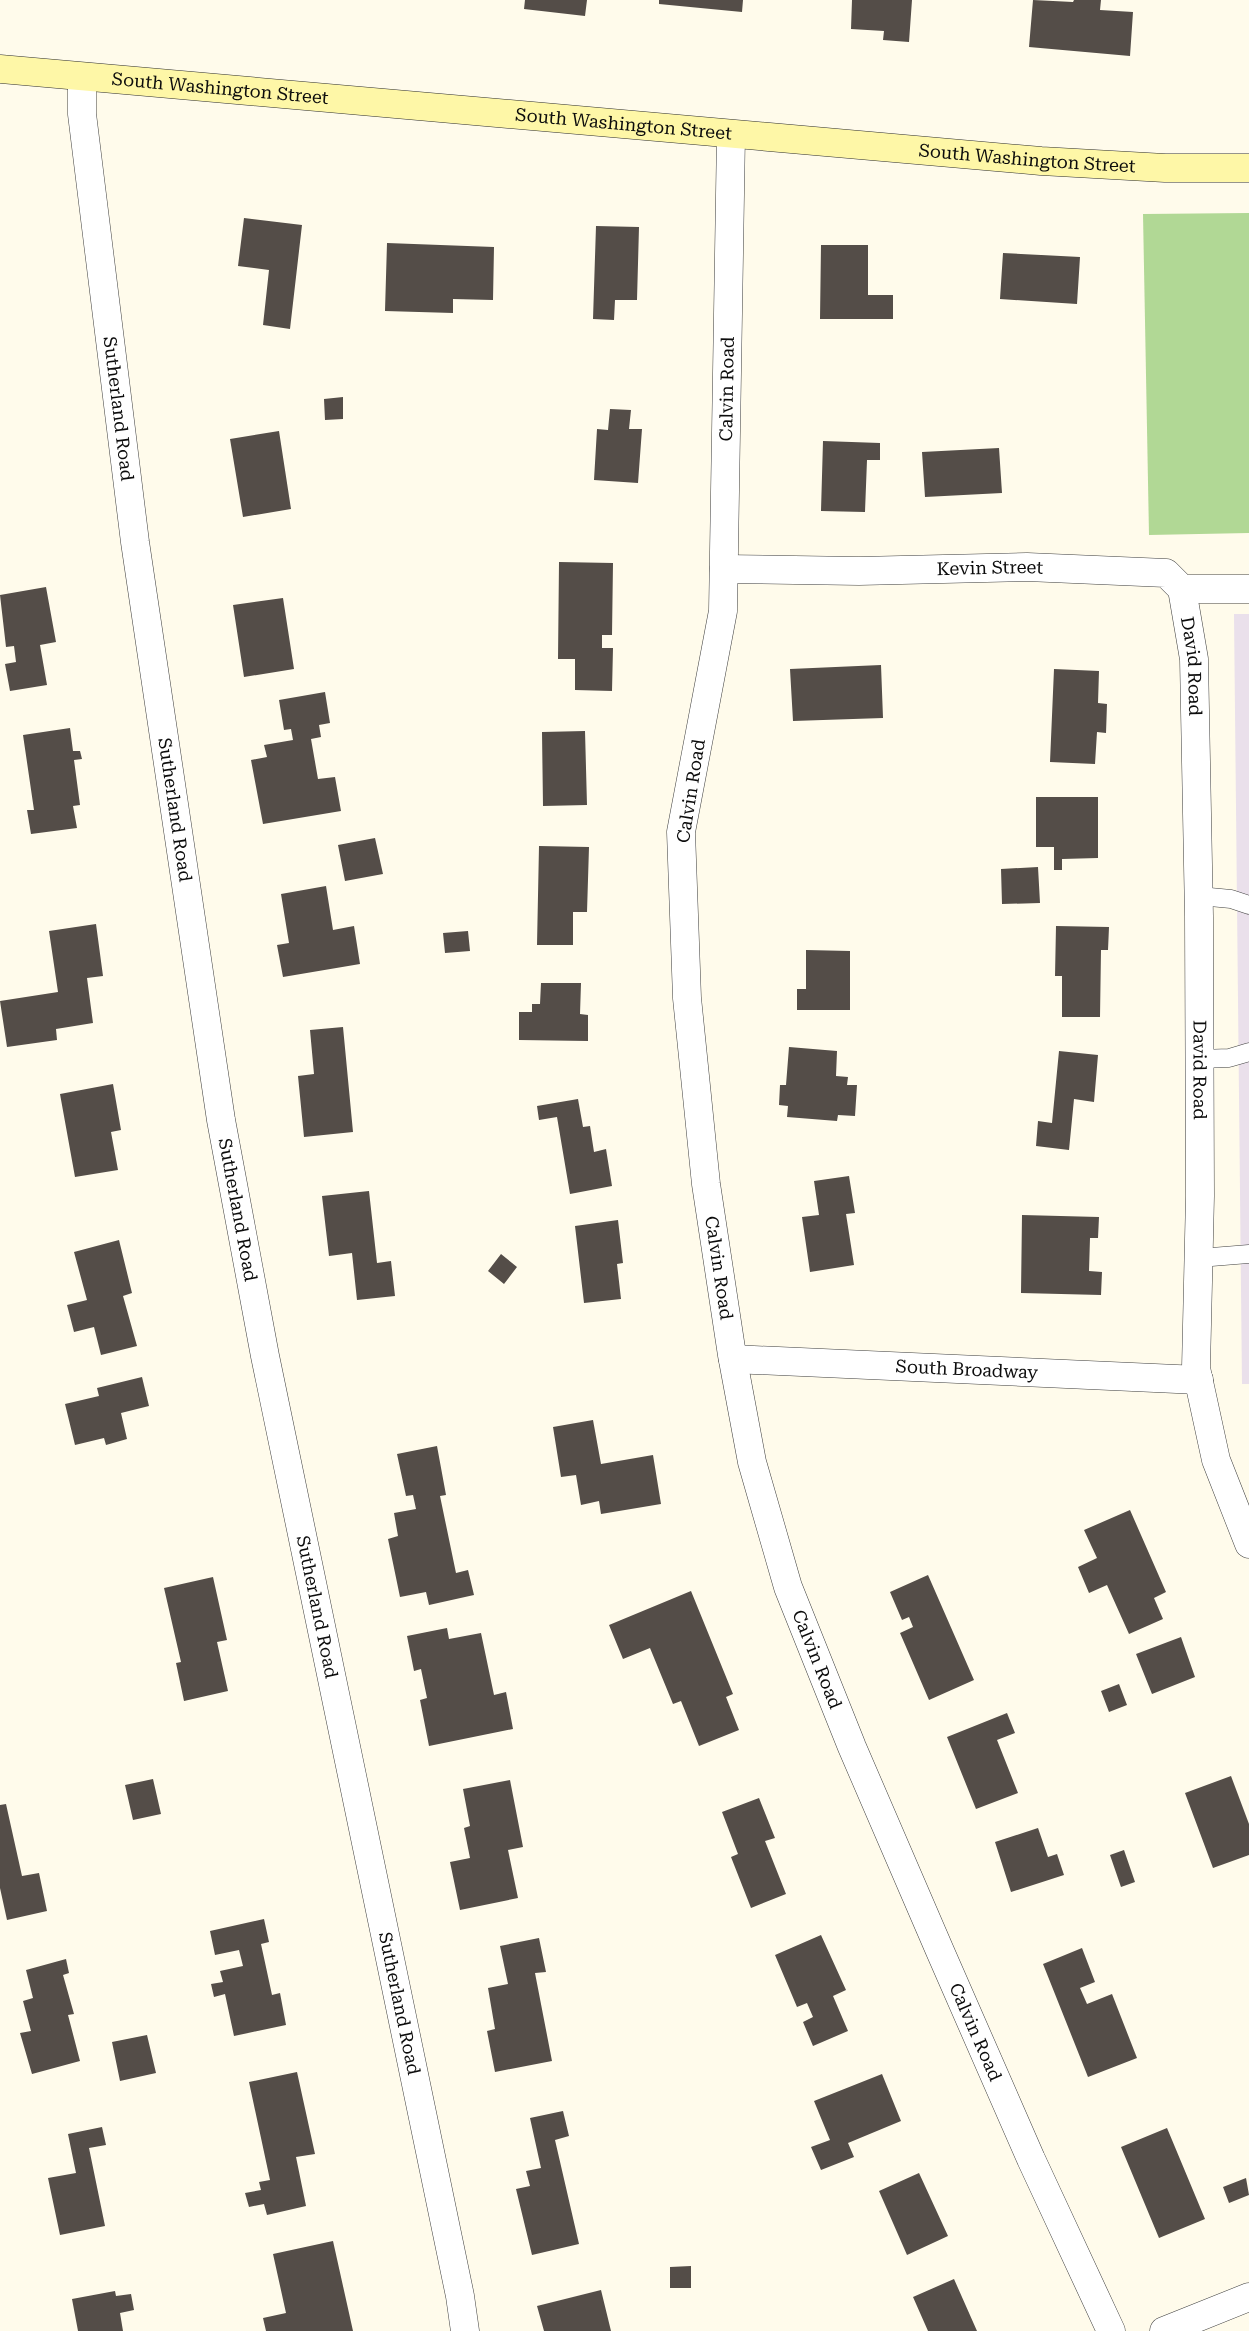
<svg xmlns="http://www.w3.org/2000/svg" width="1249" height="2331" viewBox="0 0 1249 2331" font-family="'Roboto Serif',serif">
<rect width="100%" height="100%" fill="#fffbeb"/>
<!-- industrial -->
<path fill="#eae0eb" d="M 1234,614 L 1249,614 L 1249,1384 L 1242,1384 Z"/>
<!-- forest -->
<path fill="#b1d895" d="M 1249,213 L 1249,533 L 1149,535 L 1143,214 Z"/>
<!-- building -->
<path fill="#544d48" d="M 525,0 L 587,0 L 585,16 L 524,9 Z
M 659,0 L 743,0 L 742,12 L 659,4 Z
M 852,0 L 912,0 L 909,42 L 883,40 L 884,31 L 851,29 Z
M 1033,0 L 1073,2 L 1074,0 L 1101,0 L 1100,10 L 1133,12 L 1130,56 L 1029,47 Z
M 244,218 L 302,225 L 290,329 L 263,325 L 269,270 L 238,266 Z
M 596,226 L 639,227 L 637,300 L 615,300 L 614,320 L 593,319 Z
M 387,243 L 494,247 L 493,300 L 453,299 L 453,313 L 385,311 Z
M 821,245 L 868,245 L 868,295 L 893,295 L 893,319 L 820,319 Z
M 1003,253 L 1080,257 L 1077,304 L 1000,299 Z
M 343,397 L 343,419 L 325,420 L 324,399 Z
M 610,409 L 631,410 L 629,429 L 642,429 L 638,483 L 594,480 L 597,429 L 608,430 Z
M 279,431 L 291,509 L 243,517 L 230,439 Z
M 823,441 L 880,443 L 880,460 L 867,460 L 865,512 L 821,511 Z
M 999,448 L 1002,493 L 925,497 L 922,452 Z
M 559,562 L 613,563 L 612,635 L 602,635 L 602,648 L 613,648 L 612,691 L 575,690 L 575,659 L 558,659 Z
M 46,587 L 56,642 L 40,645 L 47,685 L 10,691 L 5,664 L 16,662 L 14,646 L 6,647 L 0,595 Z
M 283,598 L 294,669 L 244,677 L 233,605 Z
M 881,665 L 883,718 L 793,721 L 790,669 Z
M 1054,669 L 1099,671 L 1098,703 L 1107,704 L 1106,733 L 1097,732 L 1095,764 L 1050,762 Z
M 325,692 L 330,723 L 319,725 L 321,737 L 311,739 L 318,779 L 335,777 L 341,811 L 263,824 L 251,760 L 267,757 L 264,745 L 293,740 L 291,729 L 284,730 L 279,700 Z
M 70,728 L 73,751 L 80,751 L 82,759 L 74,760 L 80,805 L 73,806 L 77,828 L 31,834 L 27,810 L 34,810 L 23,735 Z
M 585,731 L 587,805 L 543,806 L 542,732 Z
M 1036,797 L 1098,797 L 1098,858 L 1062,859 L 1062,870 L 1054,870 L 1054,847 L 1036,847 Z
M 375,838 L 383,874 L 345,881 L 338,845 Z
M 539,846 L 589,847 L 587,912 L 573,912 L 573,945 L 537,945 Z
M 1038,867 L 1040,903 L 1002,904 L 1001,869 Z
M 326,886 L 333,930 L 354,926 L 360,964 L 283,977 L 277,945 L 289,943 L 281,894 Z
M 96,924 L 103,976 L 87,978 L 93,1023 L 56,1029 L 57,1040 L 7,1047 L 0,1001 L 58,992 L 49,931 Z
M 1056,926 L 1109,927 L 1108,950 L 1101,950 L 1100,1017 L 1062,1017 L 1062,976 L 1055,976 Z
M 468,931 L 470,951 L 445,953 L 443,933 Z
M 806,950 L 850,951 L 850,1010 L 797,1010 L 797,989 L 806,989 Z
M 541,983 L 581,983 L 580,1014 L 588,1015 L 588,1041 L 519,1040 L 519,1012 L 532,1012 L 532,1004 L 540,1004 Z
M 343,1027 L 353,1132 L 304,1137 L 298,1076 L 314,1074 L 310,1030 Z
M 789,1047 L 837,1051 L 836,1076 L 848,1077 L 847,1085 L 857,1085 L 855,1116 L 838,1115 L 837,1121 L 787,1117 L 788,1106 L 779,1105 L 780,1085 L 786,1085 Z
M 1059,1051 L 1098,1055 L 1094,1102 L 1074,1099 L 1069,1150 L 1036,1146 L 1038,1121 L 1052,1123 Z
M 113,1084 L 121,1130 L 111,1132 L 118,1170 L 75,1177 L 60,1094 Z
M 578,1099 L 583,1127 L 590,1126 L 594,1152 L 606,1149 L 612,1186 L 570,1194 L 557,1117 L 539,1120 L 537,1106 Z
M 849,1176 L 855,1213 L 846,1214 L 854,1265 L 810,1272 L 802,1217 L 819,1215 L 814,1181 Z
M 369,1191 L 377,1263 L 391,1261 L 395,1296 L 357,1300 L 352,1253 L 329,1256 L 322,1196 Z
M 1022,1215 L 1099,1217 L 1098,1238 L 1090,1238 L 1089,1271 L 1102,1272 L 1101,1295 L 1021,1293 Z
M 618,1220 L 623,1263 L 617,1264 L 621,1299 L 584,1303 L 575,1226 Z
M 119,1240 L 132,1293 L 123,1296 L 137,1346 L 101,1355 L 94,1327 L 74,1332 L 67,1305 L 87,1300 L 74,1252 Z
M 501,1254 L 517,1267 L 504,1284 L 488,1271 Z
M 142,1377 L 149,1406 L 121,1413 L 127,1439 L 106,1445 L 104,1438 L 75,1445 L 65,1404 L 99,1396 L 97,1388 Z
M 593,1420 L 601,1464 L 653,1455 L 661,1504 L 601,1514 L 599,1501 L 581,1505 L 576,1475 L 561,1477 L 553,1427 Z
M 437,1446 L 446,1495 L 440,1496 L 456,1573 L 468,1570 L 474,1595 L 429,1605 L 426,1592 L 400,1597 L 388,1539 L 398,1536 L 394,1513 L 416,1509 L 413,1495 L 406,1496 L 397,1454 Z
M 1130,1510 L 1166,1592 L 1154,1598 L 1163,1619 L 1129,1634 L 1107,1585 L 1089,1593 L 1078,1567 L 1097,1558 L 1084,1530 Z
M 928,1575 L 974,1680 L 929,1700 L 900,1633 L 913,1627 L 909,1617 L 902,1620 L 890,1592 Z
M 213,1577 L 227,1640 L 217,1642 L 228,1691 L 184,1701 L 176,1663 L 181,1662 L 164,1588 Z
M 691,1591 L 733,1694 L 726,1697 L 739,1730 L 699,1746 L 681,1701 L 673,1704 L 650,1648 L 623,1659 L 609,1625 Z
M 447,1628 L 449,1639 L 481,1633 L 494,1695 L 506,1692 L 513,1729 L 429,1746 L 420,1700 L 427,1698 L 421,1669 L 414,1671 L 407,1636 Z
M 1181,1637 L 1195,1677 L 1152,1694 L 1136,1654 Z
M 1119,1684 L 1127,1705 L 1109,1712 L 1101,1691 Z
M 1007,1713 L 1015,1733 L 997,1740 L 1018,1793 L 976,1809 L 947,1737 Z
M 1231,1776 L 1249,1824 L 1249,1855 L 1213,1868 L 1185,1793 Z
M 153,1779 L 161,1814 L 133,1820 L 125,1785 Z
M 510,1780 L 523,1847 L 508,1850 L 518,1898 L 460,1910 L 450,1862 L 470,1858 L 464,1828 L 470,1826 L 463,1789 Z
M 759,1798 L 775,1838 L 765,1841 L 786,1894 L 751,1908 L 731,1857 L 738,1854 L 722,1812 Z
M 6,1804 L 22,1876 L 39,1873 L 47,1911 L 7,1920 L 0,1888 L 0,1805 Z
M 1038,1828 L 1048,1857 L 1057,1854 L 1064,1875 L 1011,1892 L 995,1842 Z
M 1124,1850 L 1135,1882 L 1121,1887 L 1110,1855 Z
M 264,1919 L 269,1942 L 261,1944 L 272,1995 L 280,1993 L 286,2025 L 234,2036 L 225,1994 L 214,1997 L 211,1984 L 223,1982 L 220,1971 L 243,1966 L 239,1950 L 215,1955 L 210,1931 Z
M 821,1935 L 846,1990 L 833,1996 L 848,2031 L 813,2046 L 803,2022 L 813,2017 L 807,2003 L 797,2007 L 775,1955 Z
M 539,1938 L 546,1972 L 535,1973 L 552,2061 L 495,2072 L 487,2031 L 495,2029 L 488,1988 L 508,1984 L 500,1946 Z
M 1082,1948 L 1095,1982 L 1080,1988 L 1087,2004 L 1112,1994 L 1137,2058 L 1088,2077 L 1043,1964 Z
M 66,1959 L 69,1973 L 63,1975 L 74,2014 L 68,2015 L 80,2061 L 32,2074 L 20,2033 L 31,2031 L 23,2001 L 33,1998 L 26,1970 Z
M 147,2035 L 156,2073 L 120,2081 L 112,2042 Z
M 297,2072 L 315,2154 L 296,2157 L 306,2206 L 267,2215 L 264,2204 L 249,2207 L 245,2193 L 261,2190 L 259,2182 L 270,2180 L 249,2082 Z
M 882,2074 L 901,2121 L 848,2143 L 854,2157 L 821,2170 L 811,2147 L 830,2140 L 814,2101 Z
M 563,2111 L 569,2136 L 555,2140 L 579,2244 L 532,2255 L 516,2189 L 530,2186 L 526,2171 L 541,2168 L 530,2118 Z
M 102,2127 L 106,2145 L 89,2148 L 105,2226 L 60,2235 L 48,2178 L 76,2173 L 68,2134 Z
M 1167,2128 L 1205,2219 L 1159,2238 L 1121,2147 Z
M 919,2173 L 948,2236 L 907,2255 L 879,2191 Z
M 1246,2178 L 1249,2195 L 1229,2203 L 1223,2187 Z
M 333,2241 L 353,2331 L 266,2331 L 263,2318 L 286,2313 L 273,2254 Z
M 691,2266 L 691,2288 L 670,2288 L 670,2267 Z
M 954,2279 L 977,2331 L 928,2331 L 913,2297 Z
M 601,2290 L 611,2331 L 544,2331 L 537,2306 Z
M 115,2291 L 116,2296 L 131,2294 L 134,2310 L 120,2313 L 123,2331 L 78,2331 L 72,2299 Z"/>
<g fill="none" stroke-linecap="round" stroke-linejoin="round">
<!-- lane casing -->
<g stroke="#3f3f3f" stroke-width="19">
<path id="lane" d="M 1199,896 L 1231,899 L 1249,905
M 1200,1059 L 1229,1058 L 1249,1052
M 1199,1258 L 1249,1254"/>
</g>
<!-- street casing -->
<g stroke="#3f3f3f" stroke-width="29">
<g id="street">
<path id="s1" d="M 82,77 L 82,114 L 135,542 L 221,1120 L 265,1356 L 460,2296 L 465,2331"/>
<path id="s2" d="M 731,135 L 723,611 L 681,832 L 687,998 L 706,1184 L 732,1355 L 752,1462 L 788,1587 L 852,1747 L 940,1951 L 1031,2159 L 1111,2331"/>
<path id="s3" d="M 724,569 L 859,571 L 1027,567 L 1166,573 L 1182,589 L 1249,589"/>
<path id="s4" d="M 1182,589 L 1194,659 L 1199,916 L 1200,1196 L 1196,1368 L 1216,1460 L 1249,1544"/>
<path id="s5" d="M 733,1359 L 1199,1380"/>
<path d="M 1164,2331 L 1249,2297"/>
</g>
</g>
<!-- secondary casing -->
<g stroke="#2e2e2e" stroke-width="29">
<g id="secondary">
<path id="s6" d="M 0,69 L 1041,161 L 1165,168 L 1249,168"/>
</g>
</g>
<!-- lane -->
<use href="#lane" stroke="#fff" stroke-width="18"/>
<!-- street -->
<use href="#street" stroke="#fff" stroke-width="28"/>
<!-- secondary -->
<use href="#secondary" stroke="#fef7a7" stroke-width="28"/>
</g>
<g text-anchor="middle" stroke-width="5" stroke-linejoin="round" paint-order="stroke">
<!-- street labels -->
<g font-size="18" fill="#0c0c0c" stroke="#fff">
<text dy="6" stroke="none"><textPath href="#s6" startOffset="221">South Washington Street</textPath></text>
<text dy="6" stroke="none"><textPath href="#s6" startOffset="626">South Washington Street</textPath></text>
<text dy="6" stroke="none"><textPath href="#s6" startOffset="1031">South Washington Street</textPath></text>
<text transform="translate(727 389) rotate(-89)" y="6">Calvin Road</text>
<text dy="6" stroke="none"><textPath href="#s1" startOffset="334">Sutherland Road</textPath></text>
<text dy="6" stroke="none"><textPath href="#s3" startOffset="266">Kevin Street</textPath></text>
<text dy="6" stroke="none"><textPath href="#s4" startOffset="78">David Road</textPath></text>
<text transform="translate(691 791) rotate(-81)" y="6">Calvin Road</text>
<text dy="6" stroke="none"><textPath href="#s1" startOffset="739">Sutherland Road</textPath></text>
<text dy="6" stroke="none"><textPath href="#s4" startOffset="482">David Road</textPath></text>
<text dy="6" stroke="none"><textPath href="#s1" startOffset="1144">Sutherland Road</textPath></text>
<text dy="6" stroke="none"><textPath href="#s2" startOffset="1139">Calvin Road</textPath></text>
<text dy="6" stroke="none"><textPath href="#s5" startOffset="234">South Broadway</textPath></text>
<text dy="6" stroke="none"><textPath href="#s1" startOffset="1549">Sutherland Road</textPath></text>
<text dy="6" stroke="none"><textPath href="#s2" startOffset="1544">Calvin Road</textPath></text>
<text dy="6" stroke="none"><textPath href="#s1" startOffset="1954">Sutherland Road</textPath></text>
<text dy="6" stroke="none"><textPath href="#s2" startOffset="1949">Calvin Road</textPath></text>
</g>
</g>
</svg>
